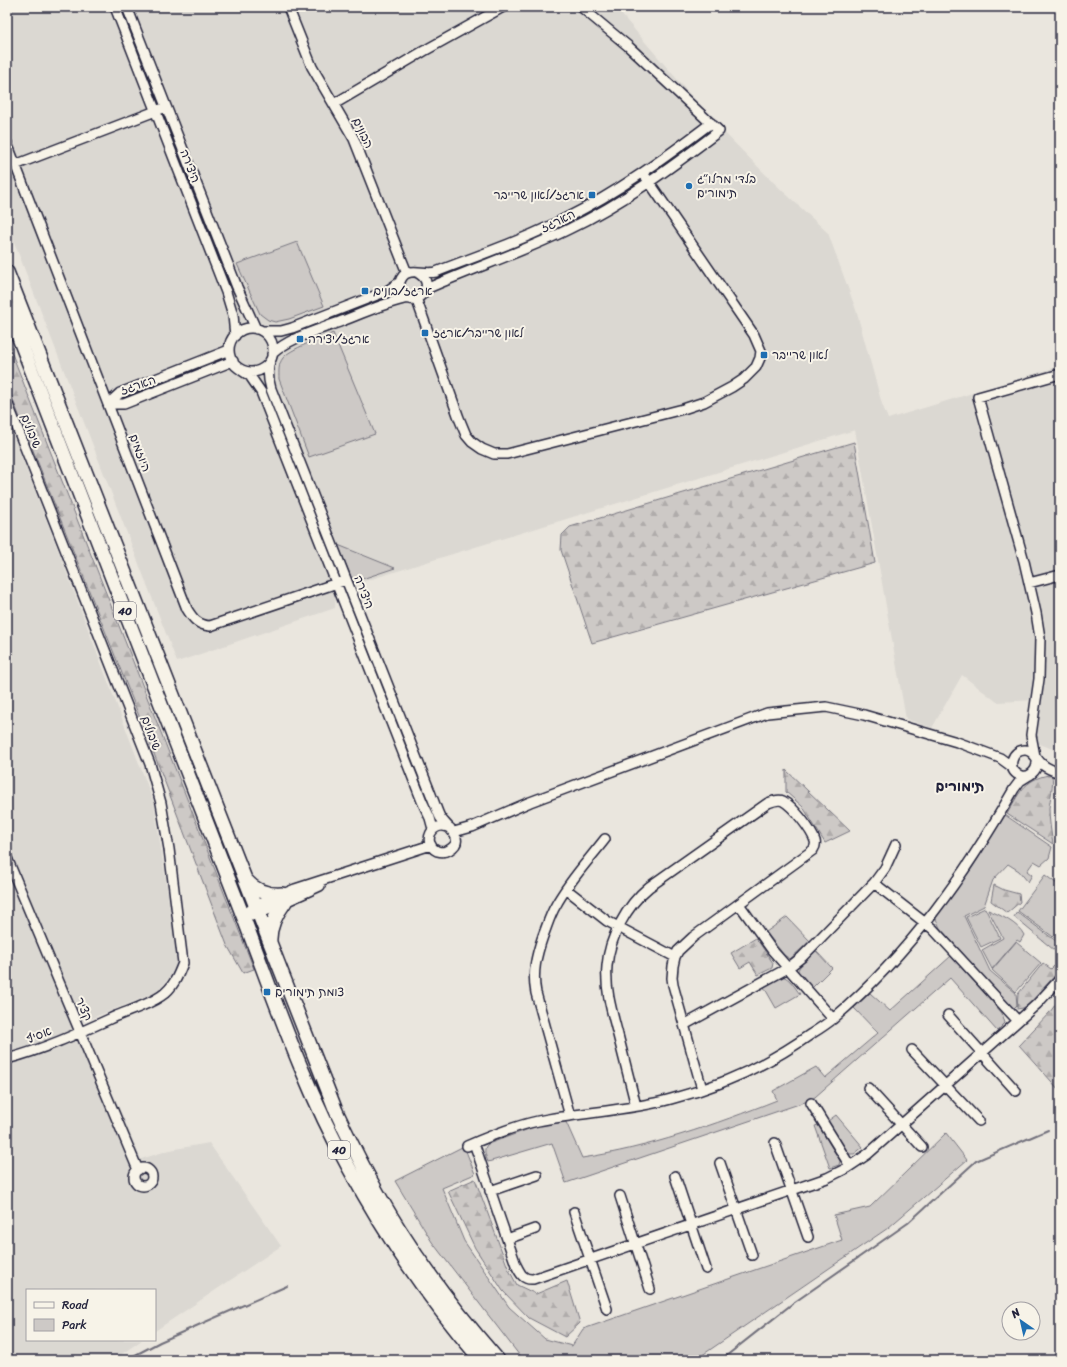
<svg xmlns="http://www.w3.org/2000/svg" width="1067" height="1367" viewBox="0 0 1067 1367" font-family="Sriracha,'Playpen Sans Hebrew',sans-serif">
<defs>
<pattern id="forest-firs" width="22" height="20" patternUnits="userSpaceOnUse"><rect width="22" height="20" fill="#cdc9c6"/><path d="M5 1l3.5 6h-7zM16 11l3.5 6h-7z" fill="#b0acab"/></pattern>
</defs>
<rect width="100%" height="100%" fill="#eae6de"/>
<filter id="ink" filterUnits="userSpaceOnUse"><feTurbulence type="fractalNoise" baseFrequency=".025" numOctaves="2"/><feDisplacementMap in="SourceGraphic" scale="8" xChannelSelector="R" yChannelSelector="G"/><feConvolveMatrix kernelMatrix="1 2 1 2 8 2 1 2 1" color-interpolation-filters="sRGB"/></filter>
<g filter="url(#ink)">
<!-- built -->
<path fill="#dbd8d2" d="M 7,7 L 615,7 L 712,120 L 772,181 L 828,233 L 856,310 L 882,404 L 888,419 L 1060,366 L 1060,752 L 1035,742 L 1038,700 L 997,702 L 962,675 L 932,728 L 906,719 L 855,430 L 336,590 L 335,608 L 177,662 L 7,224 Z
M 7,420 L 57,547 L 154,803 L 175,939 L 177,964 L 169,978 L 156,993 L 82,1022 L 141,1159 L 170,1150 L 209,1143 L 281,1246 L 155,1331 L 155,1290 L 27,1290 L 27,1340 L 142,1340 L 113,1360 L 7,1360 Z"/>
<!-- green -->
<path fill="#cdc9c6" stroke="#787680" d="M 297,242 L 324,306 L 289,319 L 275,322 L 268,320 L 260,314 L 237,264 Z
M 333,333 L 375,434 L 309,457 L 279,379 C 279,372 278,364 283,358 C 289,349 322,338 333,333 Z
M 338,545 L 395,568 L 353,582 Z
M 1005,815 L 1052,847 L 1049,858 L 1041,865 L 1034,861 L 1027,871 L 1032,875 L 1028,882 L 1019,871 L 1008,864 L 993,880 L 984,906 L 964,916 L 990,971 L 1016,993 L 1017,1006 L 1015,1008 L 1011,1007 L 940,928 L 936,919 L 938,913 L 972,868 Z
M 1045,875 L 1060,886 L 1060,942 L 1018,911 Z
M 985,908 L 1000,938 L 981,947 L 966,917 Z
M 988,910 C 1000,915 1018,923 1024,935 L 1020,942 L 1017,940 L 992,969 L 982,950 L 1003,938 Z
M 787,917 L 810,941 L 790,959 L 784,955 L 766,932 Z
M 1016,942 L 1041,963 L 1016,992 L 992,970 Z
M 816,951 L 832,968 L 811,989 C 807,984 800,979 798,973 C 796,967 811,956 816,951 Z
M 951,956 L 1002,1013 L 1005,1023 L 997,1031 L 950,978 L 815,1097 L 805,1102 L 566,1183 L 552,1143 L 488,1162 C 486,1156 482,1149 488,1144 L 537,1126 L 552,1123 L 566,1122 L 582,1158 C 649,1148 714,1125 777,1100 L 773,1091 L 816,1067 L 825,1078 L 878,1033 L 854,1008 L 870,993 L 890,1011 Z
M 782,976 C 790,978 795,988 800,994 L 776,1008 L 764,987 Z
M 836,1115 L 863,1147 L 854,1154 L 849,1154 L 828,1121 Z
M 818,1125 L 840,1161 L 839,1165 L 830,1168 L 815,1126 Z
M 946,1133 L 967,1160 L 888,1228 L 695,1360 L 523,1360 L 432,1242 L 395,1181 L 464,1146 L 475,1174 L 442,1188 L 464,1241 L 509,1307 L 545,1339 L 572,1346 L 583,1329 L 842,1240 L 834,1215 L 870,1207 Z"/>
<!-- forest -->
<path fill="url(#forest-firs)" stroke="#787680" d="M 7,341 L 38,420 L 254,969 L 243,973 L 227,945 L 153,751 L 7,385 Z
M 854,442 L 875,563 L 592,643 L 561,550 L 562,535 L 570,527 Z
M 786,770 L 850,831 L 825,843 L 803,807 L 786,792 Z
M 1049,775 L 1052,776 C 1054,782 1050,800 1049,808 C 1049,820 1051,832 1053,844 L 1007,814 C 1018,795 1024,779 1049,775 Z
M 994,885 L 1004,890 L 1019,894 L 1020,902 L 1007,913 L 991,901 Z
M 1017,912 L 1060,944 L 1060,955 L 1014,917 Z
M 756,938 L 773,963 L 772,968 L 758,975 L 750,962 L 740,968 L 731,953 Z
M 1043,963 L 1051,969 L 1054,966 L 1059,971 L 1028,1005 L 1023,1008 L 1017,1009 L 1018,994 Z
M 1060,998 L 1060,1091 L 1019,1045 L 1050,1012 Z
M 475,1179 L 508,1268 L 517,1285 L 536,1294 L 567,1281 L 580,1323 L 565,1337 L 529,1318 L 503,1291 L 475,1248 L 448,1191 Z"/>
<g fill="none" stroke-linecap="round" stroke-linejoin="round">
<!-- stream -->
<path stroke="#716f7b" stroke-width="2" d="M 126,1360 L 160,1342 L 287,1286
M 721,1360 L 792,1304 L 908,1223 L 976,1161 L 1048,1130"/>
<!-- minor casing -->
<g stroke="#22223b" stroke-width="12">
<path id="minor" d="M 115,7 L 226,292 L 233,315 L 235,336
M 127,7 L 237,287 L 256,329
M 288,7 L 312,67 L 354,139 L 407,273
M 334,104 L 424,51 L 503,7
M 7,143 L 187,609 C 193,619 198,625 210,626 L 346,580
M 15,165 L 161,109
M 416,272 C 443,285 410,313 401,291 C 397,283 402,273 411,272 C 419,271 427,274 436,272 C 479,255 524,240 566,218 C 618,192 665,158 711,123
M 426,289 C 473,268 523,252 569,229 C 623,203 672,167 719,131 L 628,46 L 581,7
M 416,298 L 459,418 L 466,435 L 472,442 L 482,449 L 494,454 L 507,454 L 683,409 L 704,402 L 732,387 L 744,379 L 756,367 L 760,358 L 761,351 L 754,335 L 643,173
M229 350a22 22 0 1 1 44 0a22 22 0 1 1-44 0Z
M 262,331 L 281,331 L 292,328 L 387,291 L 400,282
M 272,354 C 290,337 319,330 342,321 C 364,313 385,302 409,298
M 270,361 C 267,371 268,379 271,389 L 432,797 C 435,804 437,811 440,817 C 445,826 468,839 449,850 C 446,852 441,852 437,851 C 421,843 432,819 450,828
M 241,370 L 250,376 L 261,392 L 422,801 L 430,818 L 433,829
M 7,402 L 150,764 L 161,803 L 169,849 L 183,963 C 178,976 173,988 161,996 C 148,1005 131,1010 116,1016 C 81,1032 45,1049 7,1059
M 108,404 L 120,393 L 229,350
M 108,404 L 124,404 L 233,361
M 1029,583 L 1060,575
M 1035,756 L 1031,735 L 1039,679 L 1040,638 L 1036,613 L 1024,561 L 978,397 L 1060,374
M 1037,760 C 1038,771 1028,781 1017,774 C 1007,767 1012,750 1025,750 C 1034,750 1036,760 1043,765 C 1048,769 1054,771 1060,773
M 454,832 L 472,827 L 530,802 L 767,713 L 826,707 L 864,715 L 957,742 L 1000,758 L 1011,766
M 7,858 L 138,1170
M 874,883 L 933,929 L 1018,1021
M 566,889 L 607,921 L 675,957
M 739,904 L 772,950 L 833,1019
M 253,915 L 259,914 L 320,886
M 243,916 L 255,906 L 295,889 L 431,845
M 948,1015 L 1016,1091
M 684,1025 L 788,968 L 802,957 L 874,883 L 885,868 L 896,844
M 912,1050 L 979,1121
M 868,1088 L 922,1147
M 811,1103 L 850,1166
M 636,1106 C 630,1082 624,1059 618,1035 C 612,1012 605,990 607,966 C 609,938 627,905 649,887 L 768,803 C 773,801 779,799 783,801 C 793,806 812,831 815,841 C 816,844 815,847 813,850 L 693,937 L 678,951 L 675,957 L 673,966 L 672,978 L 673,985 L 702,1089
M 570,1116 L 536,993 C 532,973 536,956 543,936 C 547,926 550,915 556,905 C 569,881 588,861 605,839
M 474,1143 L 516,1265 C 520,1273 523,1280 533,1279 L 827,1178 L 847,1168 L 868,1154 L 1018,1021 L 1037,1004 L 1060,979
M 775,1143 L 808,1237
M 467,1146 C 490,1136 514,1126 538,1121 C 582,1112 628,1111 671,1099 C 721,1086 769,1064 811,1034 C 819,1029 827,1024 834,1018 C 910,953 965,875 1014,789 L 1020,781 L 1028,776
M 720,1163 L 752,1255
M134 1177a9 9 0 1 1 18 0a9 9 0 1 1-18 0Z
M 675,1176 L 706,1269
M 490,1191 L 537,1175
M 620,1196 L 650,1289
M 574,1212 L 607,1309
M 507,1239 L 535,1229"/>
</g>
<!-- highway casing -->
<g stroke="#22223b" stroke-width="16">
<path id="highway" d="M 7,272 L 336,1111 C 355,1152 375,1191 399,1229 C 428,1275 462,1319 498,1360
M 7,307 L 243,916 C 275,1000 304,1087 348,1166 C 385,1235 430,1301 481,1360
M 246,880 C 256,892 268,895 282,894
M 270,942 C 269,927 276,914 285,902"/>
</g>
<!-- minor -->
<use href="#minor" stroke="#f7f3e8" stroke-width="9"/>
<!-- highway -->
<use href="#highway" stroke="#f7f3e8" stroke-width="13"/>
</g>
</g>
<!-- markers -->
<g fill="#1f6fb2" stroke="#f7f3e8" stroke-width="1.5">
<circle cx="689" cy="186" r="4"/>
<rect x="588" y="191" width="8" height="8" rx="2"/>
<rect x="361" y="287" width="8" height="8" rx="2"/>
<rect x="421" y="329" width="8" height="8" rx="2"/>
<rect x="296" y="335" width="8" height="8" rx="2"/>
<rect x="760" y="351" width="8" height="8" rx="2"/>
<rect x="263" y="988" width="8" height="8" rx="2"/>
</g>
<g text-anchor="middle" stroke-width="4" stroke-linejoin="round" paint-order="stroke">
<!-- shield labels -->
<g fill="#f7f3e8" stroke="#62616f" stroke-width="1">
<rect x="114" y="602" width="22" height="18" rx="3"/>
<rect x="328" y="1141" width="22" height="18" rx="3"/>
</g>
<g font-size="11" font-weight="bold" fill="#22223b">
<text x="125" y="615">40</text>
<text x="339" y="1154">40</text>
</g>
<!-- street labels -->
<g font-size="12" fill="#22223b" stroke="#f7f3e8">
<text transform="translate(363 133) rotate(64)" y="4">הבונים</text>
<text transform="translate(190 166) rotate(69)" y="4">היצירה</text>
<text transform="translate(558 221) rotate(-26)" y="4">הארגז</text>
<text transform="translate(138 385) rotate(-19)" y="4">הארגז</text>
<text transform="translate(31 431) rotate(68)" y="4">שיבולים</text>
<text transform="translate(140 453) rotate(69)" y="4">היוזמים</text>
<text transform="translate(364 592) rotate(69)" y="4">היצירה</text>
<text transform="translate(151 733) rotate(69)" y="4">שיבולים</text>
<text transform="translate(84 1009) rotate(67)" y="4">קציר</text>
<text transform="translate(39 1035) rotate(-22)" y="4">אסיף</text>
</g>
<!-- poi labels -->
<g font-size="12" fill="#22223b" stroke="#f7f3e8" text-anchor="start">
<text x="697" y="183">בלדי מרלו״ג<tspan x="697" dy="14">תימורים</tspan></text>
<text x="584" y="199" text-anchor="end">ארגז/לאון שרייבר</text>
<text x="373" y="295">ארגז/בונים</text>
<text x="433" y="337">לאון שרייבר/ארגז</text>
<text x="308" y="343">ארגז/יצירה</text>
<text x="772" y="359">לאון שרייבר</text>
<text x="275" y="996">צומת תימורים</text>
</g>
<!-- quarter labels -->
<g font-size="14" font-weight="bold" fill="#22223b" stroke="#f7f3e8">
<text x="960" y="791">תימורים</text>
</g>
</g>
<!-- margin -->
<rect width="1067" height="1367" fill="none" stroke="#f7f3e8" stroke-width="24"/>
<rect x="12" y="12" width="1043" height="1343" fill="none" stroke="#22223b" stroke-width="1.5" filter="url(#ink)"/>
<!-- legend -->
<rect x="26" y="1289" width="130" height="52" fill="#f7f3e8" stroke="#a29fa3"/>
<rect x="34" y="1302" width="20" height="6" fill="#f7f3e8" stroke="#a29fa3"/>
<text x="62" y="1309" font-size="12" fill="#22223b">Road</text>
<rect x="34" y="1319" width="20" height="12" fill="#cdc9c6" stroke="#a29fa3"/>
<text x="62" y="1329" font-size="12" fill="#22223b">Park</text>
<!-- north arrow -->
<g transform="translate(1021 1321) rotate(326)"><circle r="19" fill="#f7f3e8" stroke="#a29fa3"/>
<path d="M0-3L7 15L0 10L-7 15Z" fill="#1f6fb2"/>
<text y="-6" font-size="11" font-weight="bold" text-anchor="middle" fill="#22223b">N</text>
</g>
</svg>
